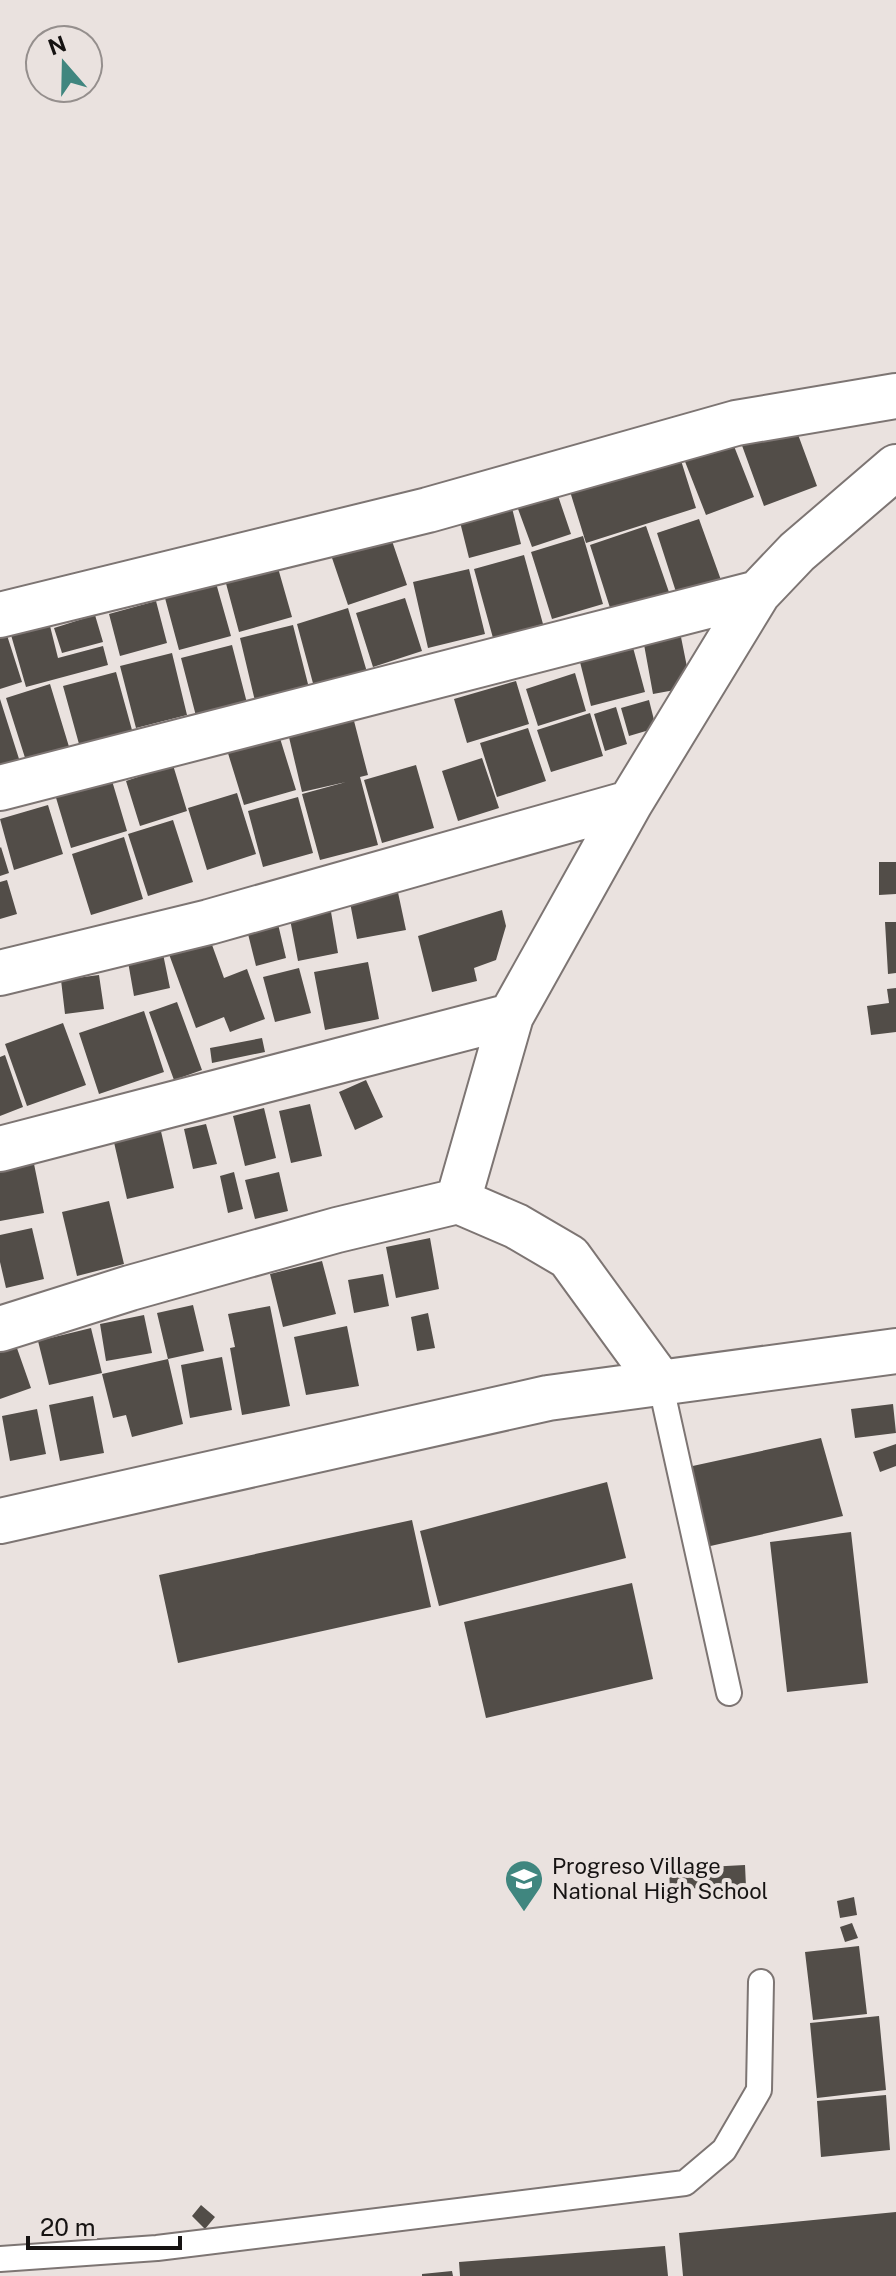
<svg xmlns="http://www.w3.org/2000/svg" width="896" height="2276" viewBox="0 0 896 2276" font-family="'Public Sans',sans-serif">
<rect width="100%" height="100%" fill="#eae2df"/>
<!-- building -->
<path fill="#524d48" d="M 793,421 L 817,486 L 764,506 L 740,440 Z
M 732,441 L 754,497 L 706,515 L 684,459 Z
M 678,451 L 696,508 L 586,543 L 568,485 Z
M 554,484 L 571,534 L 532,547 L 514,498 Z
M 510,500 L 521,544 L 469,558 L 458,514 Z
M 699,519 L 721,580 L 677,595 L 657,533 Z
M 646,526 L 670,595 L 612,614 L 590,545 Z
M 390,535 L 407,585 L 348,605 L 331,555 Z
M 583,536 L 603,604 L 552,619 L 531,552 Z
M 524,555 L 543,624 L 493,638 L 474,569 Z
M 276,561 L 292,617 L 239,632 L 224,576 Z
M 469,569 L 485,634 L 428,648 L 413,582 Z
M 216,583 L 231,636 L 179,650 L 165,598 Z
M 405,598 L 422,651 L 373,667 L 356,613 Z
M 156,601 L 167,643 L 120,656 L 109,614 Z
M 348,608 L 367,672 L 314,687 L 297,624 Z
M 95,615 L 103,642 L 62,653 L 54,628 Z
M 48,618 L 58,658 L 103,646 L 108,665 L 26,687 L 9,628 Z
M 293,625 L 309,688 L 255,701 L 240,638 Z
M 5,629 L 22,682 L 0,689 L 0,630 Z
M 680,632 L 691,687 L 653,694 L 643,639 Z
M 631,640 L 645,692 L 591,706 L 578,654 Z
M 232,645 L 247,703 L 196,716 L 181,658 Z
M 172,653 L 187,715 L 136,728 L 120,666 Z
M 116,672 L 132,730 L 79,744 L 63,686 Z
M 575,673 L 586,711 L 538,726 L 526,689 Z
M 516,681 L 529,724 L 467,743 L 454,699 Z
M 50,684 L 70,750 L 27,764 L 6,698 Z
M 0,699 L 20,762 L 0,769 Z
M 649,700 L 656,728 L 629,736 L 621,708 Z
M 616,707 L 627,744 L 605,751 L 594,714 Z
M 590,713 L 603,756 L 551,772 L 537,730 Z
M 353,717 L 368,775 L 360,777 L 378,845 L 320,860 L 302,794 L 346,782 L 302,792 L 288,733 Z
M 528,728 L 546,781 L 497,797 L 480,743 Z
M 279,735 L 296,790 L 244,805 L 227,750 Z
M 482,758 L 499,808 L 458,821 L 442,771 Z
M 173,765 L 187,811 L 140,826 L 126,781 Z
M 416,765 L 434,828 L 382,843 L 364,780 Z
M 110,774 L 127,831 L 71,848 L 54,791 Z
M 237,793 L 256,854 L 207,870 L 188,808 Z
M 298,797 L 313,853 L 263,867 L 248,811 Z
M 48,805 L 63,854 L 14,870 L 0,819 Z
M 173,820 L 193,882 L 148,896 L 128,834 Z
M 124,837 L 143,899 L 91,915 L 72,854 Z
M 1,847 L 9,873 L 0,876 L 0,848 Z
M 879,862 L 896,862 L 896,894 L 879,895 Z
M 7,880 L 17,914 L 0,919 L 0,882 Z
M 396,883 L 406,930 L 357,939 L 348,892 Z
M 330,906 L 338,953 L 298,961 L 289,914 Z
M 274,907 L 286,958 L 256,966 L 243,914 Z
M 502,910 L 506,926 L 496,960 L 474,968 L 477,981 L 432,992 L 418,936 Z
M 885,922 L 896,922 L 896,973 L 888,974 Z
M 207,931 L 224,978 L 247,969 L 265,1019 L 230,1032 L 224,1017 L 196,1028 L 166,946 Z
M 162,949 L 170,988 L 134,996 L 127,956 Z
M 368,962 L 379,1019 L 325,1030 L 314,972 Z
M 299,968 L 311,1013 L 275,1022 L 263,977 Z
M 99,975 L 104,1009 L 65,1014 L 61,980 Z
M 896,988 L 896,1032 L 871,1035 L 867,1006 L 889,1003 L 887,989 Z
M 177,1002 L 202,1070 L 174,1080 L 149,1012 Z
M 144,1011 L 164,1072 L 99,1094 L 79,1033 Z
M 63,1023 L 86,1085 L 27,1106 L 5,1044 Z
M 262,1038 L 265,1052 L 212,1063 L 210,1048 Z
M 5,1055 L 23,1107 L 0,1116 L 0,1057 Z
M 366,1080 L 383,1117 L 355,1130 L 339,1092 Z
M 310,1104 L 322,1156 L 291,1163 L 279,1111 Z
M 264,1108 L 276,1158 L 245,1166 L 233,1116 Z
M 206,1124 L 217,1164 L 193,1169 L 184,1129 Z
M 160,1127 L 174,1188 L 127,1199 L 113,1138 Z
M 33,1159 L 44,1213 L 0,1221 L 0,1166 Z
M 234,1172 L 243,1209 L 228,1213 L 220,1176 Z
M 279,1172 L 288,1211 L 255,1219 L 245,1180 Z
M 109,1201 L 124,1264 L 77,1276 L 62,1212 Z
M 32,1228 L 44,1279 L 6,1288 L 0,1262 L 0,1235 Z
M 430,1238 L 439,1289 L 396,1298 L 386,1247 Z
M 322,1261 L 336,1314 L 283,1327 L 270,1274 Z
M 383,1274 L 389,1306 L 354,1313 L 348,1280 Z
M 193,1305 L 204,1351 L 168,1359 L 157,1313 Z
M 270,1306 L 290,1406 L 242,1415 L 230,1348 L 235,1347 L 228,1314 Z
M 428,1313 L 435,1348 L 417,1351 L 411,1317 Z
M 144,1315 L 152,1353 L 106,1361 L 100,1324 Z
M 347,1326 L 359,1386 L 306,1395 L 294,1337 Z
M 91,1328 L 102,1373 L 49,1385 L 38,1341 Z
M 12,1334 L 31,1388 L 0,1399 L 0,1338 Z
M 222,1357 L 232,1410 L 190,1418 L 181,1365 Z
M 168,1359 L 183,1424 L 132,1437 L 126,1415 L 113,1418 L 102,1374 Z
M 93,1396 L 104,1453 L 60,1461 L 49,1405 Z
M 893,1404 L 896,1433 L 855,1438 L 851,1409 Z
M 37,1409 L 46,1454 L 10,1461 L 2,1416 Z
M 821,1438 L 843,1516 L 706,1547 L 688,1467 Z
M 896,1444 L 896,1466 L 880,1472 L 873,1452 Z
M 607,1482 L 626,1558 L 439,1606 L 420,1531 Z
M 412,1520 L 431,1607 L 178,1663 L 159,1575 Z
M 851,1532 L 868,1683 L 787,1692 L 770,1542 Z
M 632,1583 L 653,1679 L 486,1718 L 464,1622 Z
M 745,1865 L 746,1887 L 670,1889 L 669,1869 Z
M 854,1897 L 857,1915 L 840,1918 L 837,1901 Z
M 852,1923 L 858,1938 L 845,1942 L 840,1927 Z
M 859,1946 L 867,2014 L 813,2020 L 805,1952 Z
M 879,2016 L 886,2090 L 817,2098 L 810,2023 Z
M 886,2095 L 890,2150 L 821,2157 L 817,2101 Z
M 201,2205 L 215,2217 L 205,2229 L 192,2216 Z
M 896,2212 L 896,2276 L 683,2276 L 679,2233 Z
M 665,2246 L 668,2276 L 460,2276 L 459,2262 Z
M 452,2271 L 453,2276 L 422,2276 L 422,2274 Z"/>
<g fill="none" stroke-linecap="round" stroke-linejoin="round">
<!-- lane casing -->
<g stroke="#7d7573" stroke-width="28">
<path id="lane" d="M 660,1382 L 729,1693
M 0,2259 L 157,2248 L 685,2183 L 724,2150 L 759,2090 L 761,1982"/>
</g>
<!-- street casing -->
<g stroke="#7d7573" stroke-width="48">
<path id="street" d="M 0,615 L 428,510 L 736,423 L 896,396
M 0,788 L 758,593
M 0,973 L 209,922 L 630,803
M 0,1149 L 511,1016
M 458,1201 L 511,1016 L 630,803 L 758,593 L 797,552 L 896,467
M 0,1329 L 130,1288 L 337,1230 L 458,1201 L 516,1226 L 569,1257 L 660,1382
M 0,1521 L 548,1398 L 896,1351"/>
</g>
<!-- lane -->
<use href="#lane" stroke="#fff" stroke-width="24"/>
<!-- street -->
<use href="#street" stroke="#fff" stroke-width="44"/>
</g>
<!-- icons -->
<defs>
<g id="school-pin" transform="scale(2)"><path d="M0 17L-7.5 6A9.5 9.5 0 1 1 7.5 6Z" fill="#40867f" stroke="#eae2df"/><path d="M0-5L7-2L0 1L-7-2ZM-4 1L0 2.5L4 1V4Q0 6-4 4Z" fill="#fff"/></g>
</defs>
<g fill-rule="evenodd">
<use href="#school-pin" x="524" y="1879"/>
</g>
<g text-anchor="middle" stroke-width="8" stroke-linejoin="round" paint-order="stroke">
<!-- poi labels -->
<g font-size="22" fill="#161312" stroke="#eae2df" text-anchor="start">
<text x="552" y="1874">Progreso Village<tspan x="552" dy="25">National High School</tspan></text>
</g>
</g>
<!-- north arrow -->
<g transform="translate(64 64) rotate(340)"><circle r="38" fill="#eae2df" stroke="#958f8d" stroke-width="2"/>
<path d="M0-6L14 30L0 20L-14 30Z" fill="#40867f"/>
<text y="-12" font-size="22" font-weight="bold" text-anchor="middle" fill="#161312">N</text>
</g>
<!-- scale -->
<path d="M28 2236v12h152v-12" fill="none" stroke="#161312" stroke-width="4"/>
<text x="40" y="2236" font-size="24" fill="#161312" stroke="#eae2df" stroke-width="6" paint-order="stroke">20 m</text>
</svg>
